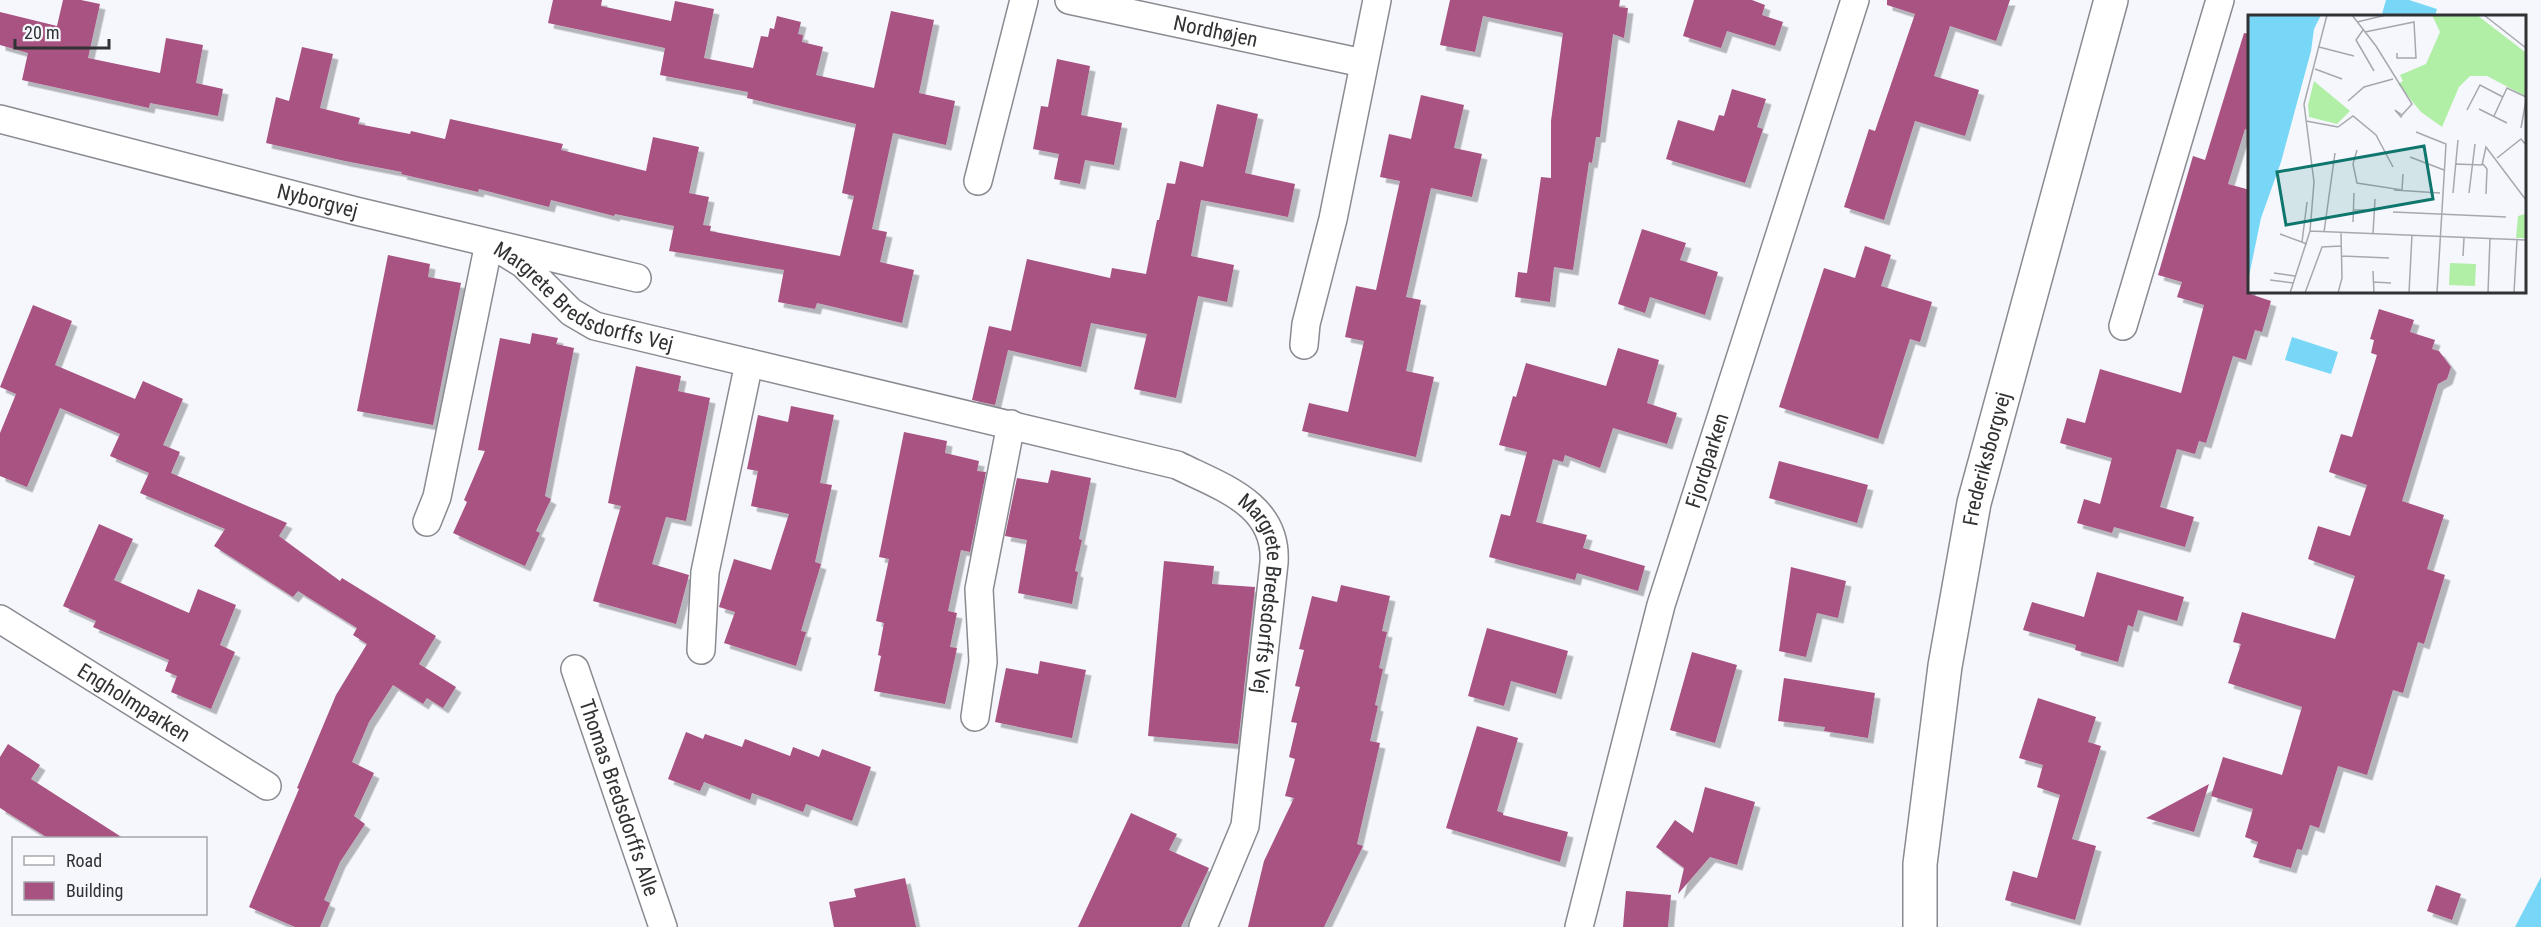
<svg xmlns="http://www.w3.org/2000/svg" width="2541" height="927" viewBox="0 0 2541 927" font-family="'Roboto Condensed',sans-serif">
<defs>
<filter id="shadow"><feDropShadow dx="5.5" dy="5.5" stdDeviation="0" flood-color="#0004"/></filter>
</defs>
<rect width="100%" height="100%" fill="#f5f7fd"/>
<!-- water -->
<path fill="#78d7f7" d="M 2386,0 L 2409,0 L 2437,9 L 2435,16 L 2391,16 L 2382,14 Z
M 2292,337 L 2338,352 L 2331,374 L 2285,360 Z
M 2541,877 L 2541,927 L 2515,927 Z"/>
<!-- building -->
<path fill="#a85282" filter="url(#shadow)" d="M 63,0 L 81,0 L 100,4 L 88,58 L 160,73 L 166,38 L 203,45 L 196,83 L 223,89 L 218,116 L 150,103 L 149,108 L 22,80 L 28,53 L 0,45 L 0,12 L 57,26 Z
M 553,0 L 602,0 L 601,6 L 671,21 L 675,1 L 714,9 L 704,58 L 753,68 L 761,36 L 768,37 L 770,28 L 774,29 L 777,16 L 801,22 L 798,34 L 803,35 L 802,42 L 823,47 L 816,75 L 874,88 L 891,11 L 934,20 L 919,93 L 955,101 L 946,145 L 893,133 L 872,229 L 887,232 L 880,262 L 914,270 L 902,323 L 817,303 L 815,309 L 778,302 L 784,270 L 669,251 L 674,226 L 615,214 L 614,216 L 551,200 L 549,207 L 479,189 L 478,192 L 401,174 L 402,172 L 345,161 L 266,143 L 276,97 L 289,101 L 302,47 L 333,54 L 320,108 L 360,118 L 358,124 L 410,134 L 411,131 L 445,139 L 450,119 L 563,144 L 561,150 L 646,171 L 653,137 L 699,147 L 689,193 L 709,197 L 703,225 L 711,226 L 710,231 L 840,256 L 854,196 L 842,193 L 856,124 L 747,98 L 748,92 L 660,75 L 665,48 L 548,23 Z
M 1450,0 L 1620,0 L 1619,7 L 1628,8 L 1624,38 L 1613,34 L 1600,137 L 1596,137 L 1592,163 L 1589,162 L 1573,270 L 1554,267 L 1550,302 L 1515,297 L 1518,272 L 1527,273 L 1541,177 L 1551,178 L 1551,121 L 1563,33 L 1483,16 L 1475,52 L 1440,45 Z
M 1694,0 L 1752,0 L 1765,5 L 1762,15 L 1783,22 L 1775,46 L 1727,31 L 1721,48 L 1683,36 Z
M 1887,0 L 2010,0 L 1996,41 L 1950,26 L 1934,76 L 1979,90 L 1965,136 L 1915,121 L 1884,220 L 1844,207 L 1869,129 L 1875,131 L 1915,14 L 1887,5 Z
M 2244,33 L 2250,34 L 2250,131 L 2245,129 L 2228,184 L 2250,190 L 2250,294 L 2271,301 L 2262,332 L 2255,330 L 2246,360 L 2233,356 L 2206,443 L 2199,441 L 2195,454 L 2177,449 L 2160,507 L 2194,517 L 2185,547 L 2114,527 L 2112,533 L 2077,523 L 2084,499 L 2100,504 L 2112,458 L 2060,443 L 2067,418 L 2085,423 L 2100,369 L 2181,393 L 2204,305 L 2177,297 L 2182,282 L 2158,275 L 2193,156 L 2205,160 Z
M 1057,59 L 1090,66 L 1081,115 L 1122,123 L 1114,165 L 1085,160 L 1080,184 L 1054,179 L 1059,154 L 1033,149 L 1041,106 L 1048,107 Z
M 1732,89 L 1766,99 L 1757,127 L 1763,129 L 1745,183 L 1666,159 L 1678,120 L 1714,131 L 1719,115 L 1724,116 Z
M 1421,95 L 1464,105 L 1454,148 L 1482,154 L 1472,197 L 1431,188 L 1406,297 L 1421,300 L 1406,371 L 1434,377 L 1416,457 L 1302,431 L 1309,403 L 1348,412 L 1364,341 L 1345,337 L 1356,286 L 1376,290 L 1400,181 L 1380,177 L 1389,134 L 1411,139 Z
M 1217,104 L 1258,114 L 1245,173 L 1295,184 L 1288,217 L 1201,200 L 1191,256 L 1234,265 L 1227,302 L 1198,296 L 1176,398 L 1134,389 L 1147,334 L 1091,323 L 1081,367 L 1008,350 L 995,405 L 972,400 L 989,326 L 1011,331 L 1027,259 L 1110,278 L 1112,268 L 1146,274 L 1157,220 L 1159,220 L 1167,183 L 1175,184 L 1180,161 L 1203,167 Z
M 1642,229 L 1686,243 L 1680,260 L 1718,272 L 1705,315 L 1650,297 L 1645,313 L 1618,304 Z
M 1865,246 L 1891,255 L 1881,286 L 1932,302 L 1920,342 L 1910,339 L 1878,439 L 1779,407 L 1824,268 L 1855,278 Z
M 388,255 L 430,264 L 428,277 L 461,283 L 433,425 L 357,411 Z
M 33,305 L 72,321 L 55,365 L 135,399 L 143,381 L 183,399 L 163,445 L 180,452 L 171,473 L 287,523 L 279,536 L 340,581 L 342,578 L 436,636 L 419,664 L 456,687 L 443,708 L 427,698 L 423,704 L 393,685 L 369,722 L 352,762 L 374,773 L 354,816 L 365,824 L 340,862 L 324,900 L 330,903 L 320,927 L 295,927 L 249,907 L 299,789 L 297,788 L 336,695 L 367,644 L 353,635 L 357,628 L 298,591 L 293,597 L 214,546 L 225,529 L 140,493 L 149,473 L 110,456 L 120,434 L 60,408 L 27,487 L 0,476 L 0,433 L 16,394 L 0,387 Z
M 2379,309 L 2414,320 L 2410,332 L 2435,340 L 2432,349 L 2439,351 L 2451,367 L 2447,379 L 2438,384 L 2402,501 L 2444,515 L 2427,569 L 2445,575 L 2424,644 L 2418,642 L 2403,693 L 2393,690 L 2367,775 L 2338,766 L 2319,828 L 2310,825 L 2302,850 L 2297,849 L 2291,868 L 2253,857 L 2258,842 L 2245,837 L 2253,809 L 2211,796 L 2223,757 L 2282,775 L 2302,707 L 2228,683 L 2241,644 L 2233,642 L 2242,612 L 2335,639 L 2355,576 L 2308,559 L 2318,526 L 2350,536 L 2367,485 L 2329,472 L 2341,434 L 2352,437 L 2377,355 L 2371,353 L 2374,340 L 2370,339 Z
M 532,333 L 558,338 L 556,344 L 574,348 L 545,496 L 551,499 L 536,531 L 540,533 L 525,566 L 453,533 L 467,502 L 464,500 L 485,451 L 478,450 L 500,338 L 530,344 Z
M 1618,348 L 1659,360 L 1647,403 L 1677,413 L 1667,444 L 1613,428 L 1600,468 L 1565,455 L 1563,462 L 1553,459 L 1536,522 L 1587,535 L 1583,548 L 1645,566 L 1638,591 L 1577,573 L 1575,580 L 1489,557 L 1501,514 L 1510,516 L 1527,452 L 1499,445 L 1513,396 L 1516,397 L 1526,363 L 1606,386 Z
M 636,366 L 681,376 L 678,391 L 710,398 L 686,521 L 666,517 L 652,564 L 689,575 L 676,624 L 593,601 L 621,506 L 608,503 Z
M 791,406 L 834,415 L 820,483 L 832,485 L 815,562 L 821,564 L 801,631 L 806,632 L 796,666 L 724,643 L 735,612 L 719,607 L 734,559 L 771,570 L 789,514 L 751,506 L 758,471 L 747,469 L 758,415 L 788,422 Z
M 904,432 L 947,441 L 945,453 L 979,461 L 977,471 L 986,472 L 970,552 L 961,550 L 948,611 L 957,613 L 950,647 L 957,648 L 945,704 L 874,691 L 881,656 L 878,655 L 884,623 L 876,621 L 889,559 L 879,557 Z
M 1779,461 L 1868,485 L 1857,523 L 1769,498 Z
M 1051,470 L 1091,478 L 1079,539 L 1082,540 L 1075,571 L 1078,572 L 1072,604 L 1018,593 L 1027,540 L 1005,536 L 1017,478 L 1048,483 Z
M 99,524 L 133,539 L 114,580 L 189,613 L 198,589 L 236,605 L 220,645 L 235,652 L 211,709 L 171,692 L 177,676 L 165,671 L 169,660 L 93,627 L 96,621 L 63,606 Z
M 1164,561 L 1214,566 L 1212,584 L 1255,587 L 1238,744 L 1148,736 Z
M 1791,567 L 1846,581 L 1838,618 L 1817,613 L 1806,657 L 1779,651 Z
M 2097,572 L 2184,597 L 2177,621 L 2138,610 L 2133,627 L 2128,625 L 2118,662 L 2075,650 L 2076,645 L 2023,630 L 2032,602 L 2084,617 Z
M 1341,585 L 1390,596 L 1382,631 L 1387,632 L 1379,668 L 1383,669 L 1375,705 L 1378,706 L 1370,741 L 1380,743 L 1357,844 L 1363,846 L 1324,927 L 1248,927 L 1264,861 L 1294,798 L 1285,796 L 1295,759 L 1289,757 L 1297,723 L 1291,722 L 1300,687 L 1295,686 L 1304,650 L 1299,649 L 1312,596 L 1337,602 Z
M 1487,628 L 1568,651 L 1556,694 L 1511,681 L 1504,706 L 1468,696 Z
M 1692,652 L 1737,665 L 1715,743 L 1670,730 Z
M 1040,661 L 1086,670 L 1072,738 L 995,722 L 1006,668 L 1038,674 Z
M 1784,678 L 1875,693 L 1868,738 L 1824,731 L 1825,727 L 1778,721 Z
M 2038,698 L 2096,717 L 2088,742 L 2101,746 L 2072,839 L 2096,846 L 2075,920 L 2005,900 L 2013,871 L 2037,878 L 2060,795 L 2037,787 L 2043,765 L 2019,758 Z
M 1477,726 L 1518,738 L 1497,811 L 1503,813 L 1503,815 L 1568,832 L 1560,862 L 1446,828 Z
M 686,732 L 703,739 L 705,734 L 742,747 L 745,739 L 790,756 L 793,747 L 819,757 L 822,749 L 871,767 L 852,821 L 806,804 L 803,812 L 752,793 L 750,800 L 704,782 L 700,791 L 668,779 Z
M 8,744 L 40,765 L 31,779 L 123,838 L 48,838 L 0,808 L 0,757 Z
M 2209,784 L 2194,832 L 2146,818 Z
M 1705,787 L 1755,802 L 1737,865 L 1710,857 L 1678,894 L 1684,868 L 1656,847 L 1675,820 L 1693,833 Z
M 1131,813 L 1177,834 L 1169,850 L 1209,868 L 1181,927 L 1078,927 Z
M 905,878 L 916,927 L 834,927 L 829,902 L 856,897 L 854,889 Z
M 2436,885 L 2461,894 L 2452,920 L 2427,911 Z
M 1626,891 L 1671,895 L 1668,927 L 1623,927 Z"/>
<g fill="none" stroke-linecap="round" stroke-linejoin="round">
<!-- minor casing -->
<g stroke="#898b91" stroke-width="30">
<g id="minor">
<path id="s1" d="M 1069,0 L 1363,63"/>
<path id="s2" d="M 0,119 L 356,211 L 637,278"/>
<path d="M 978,181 L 1024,0"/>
<path d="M 2123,326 L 2220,0"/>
<path d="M 1304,345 L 1306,324 L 1333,219 L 1377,0"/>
<path id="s3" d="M 427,522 L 437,497 L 489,243 L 523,264 L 571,312 L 595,326 L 1177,465 C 1221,487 1278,504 1274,563 L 1245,826 L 1203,927"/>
<path id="s4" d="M 0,619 L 267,786"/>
<path d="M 701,650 L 705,572 L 749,363"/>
<path id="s5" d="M 575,669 L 663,927"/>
<path d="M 975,717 L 983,662 L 979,589 L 1011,424"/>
<path id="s6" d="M 1579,927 L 1661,605 L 1855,0"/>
</g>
</g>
<!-- tertiary casing -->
<g stroke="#898b91" stroke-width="36">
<g id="tertiary">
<path id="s7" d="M 1920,927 L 1920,864 L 1945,666 L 1974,503 L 2111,0"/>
</g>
</g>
<!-- minor -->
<use href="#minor" stroke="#fff" stroke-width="27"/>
<!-- tertiary -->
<use href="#tertiary" stroke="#fff" stroke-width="33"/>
</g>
<g text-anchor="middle" stroke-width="6" stroke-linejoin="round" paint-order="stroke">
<!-- street labels -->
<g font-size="21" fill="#313234" stroke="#f5f7fd">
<text dy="7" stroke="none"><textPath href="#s1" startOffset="150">Nordhøjen</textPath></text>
<text dy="7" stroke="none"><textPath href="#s2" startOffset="328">Nyborgvej</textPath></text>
<text dy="7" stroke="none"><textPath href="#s3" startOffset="398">Margrete Bredsdorffs Vej</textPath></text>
<text dy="7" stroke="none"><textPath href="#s7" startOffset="474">Frederiksborgvej</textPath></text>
<text dy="7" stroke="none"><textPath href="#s6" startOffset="484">Fjordparken</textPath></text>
<text dy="7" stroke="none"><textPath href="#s3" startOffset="1196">Margrete Bredsdorffs Vej</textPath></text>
<text dy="7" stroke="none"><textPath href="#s4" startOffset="158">Engholmparken</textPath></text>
<text dy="7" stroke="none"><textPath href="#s5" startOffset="136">Thomas Bredsdorffs Alle</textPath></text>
</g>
</g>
<!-- overview -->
<g transform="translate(2248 15)">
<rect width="278" height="278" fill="#f5f7fd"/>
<path d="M 184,0 L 229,0 L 277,37 L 277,81 L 239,61 L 222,61 L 211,72 L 194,112 L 173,97 L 150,69 L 155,66 L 152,60 L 178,49 L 192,17 ZM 66,66 L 102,96 L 89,109 L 61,102 L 60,90 ZM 277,199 L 277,223 L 268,223 L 270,201 ZM 202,248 L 228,249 L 227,271 L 201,270 Z" fill="#b1efa7"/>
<path d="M 0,0 L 73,0 L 66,14 L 63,36 L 33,147 L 13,203 L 0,266 Z" fill="#78d7f7"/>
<path fill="none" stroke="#a7a8ad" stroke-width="1.5" d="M 104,0 L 128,31 L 164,89 L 154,100 L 153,102 L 147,95 L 154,100M 236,0 L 278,33M 109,7 L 138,0M 115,15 L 108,25 L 126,56M 117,17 L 166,7 L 168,43 L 149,43 L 149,38M 71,32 L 106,41M 67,54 L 94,64M 100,86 L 116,72 L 145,64M 231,94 L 259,108M 219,95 L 232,70 L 255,82M 246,101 L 259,73 L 278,82M 58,106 L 90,112M 90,112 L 105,101 L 128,120 L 145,152M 273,113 L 278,85M 168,117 L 198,129 L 189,278M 109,135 L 105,149 L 109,168 L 154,175 L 155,159M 162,142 L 196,155M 249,143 L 273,124 L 278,130M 207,149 L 234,150 L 238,132 L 278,185M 235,149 L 239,154 L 238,179M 146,175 L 192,178M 205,178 L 210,125M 221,178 L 227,129M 106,195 L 126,195M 145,197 L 258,202M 105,207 L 106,178M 62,216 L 278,225M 76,217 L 87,138M 32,219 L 59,229M 125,219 L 127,184M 54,227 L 59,187M 94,241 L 141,243M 215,241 L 216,223M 125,256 L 126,278M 26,258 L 47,261M 22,265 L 45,268M 125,267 L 143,268M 42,278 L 62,216 L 66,167 L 56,89 L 79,0M 57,278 L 74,232 L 93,231M 90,278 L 94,263 L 93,218M 161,278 L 164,220M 240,278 L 242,223M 266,278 L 269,225"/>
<path fill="#0f766e" fill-opacity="0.15" stroke="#0f766e" stroke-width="3" d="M 176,131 L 185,184 L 38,210 L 29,157 Z"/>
<rect width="278" height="278" fill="none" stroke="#313234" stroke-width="3"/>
</g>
<!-- legend -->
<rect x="12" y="837" width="195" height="78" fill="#f5f7fd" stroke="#a7a8ad" stroke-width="1.5"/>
<rect x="24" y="856" width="30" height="9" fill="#ffffff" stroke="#a7a8ad" stroke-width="1.5"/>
<text x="66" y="867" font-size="18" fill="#313234">Road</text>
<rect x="24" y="882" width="30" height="18" fill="#a85282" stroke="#a7a8ad" stroke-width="1.5"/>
<text x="66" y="897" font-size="18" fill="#313234">Building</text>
<!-- scale -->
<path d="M15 39v9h94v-9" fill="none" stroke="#313234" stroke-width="3"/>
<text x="24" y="39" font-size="18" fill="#313234" stroke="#f5f7fd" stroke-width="4.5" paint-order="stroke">20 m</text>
</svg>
